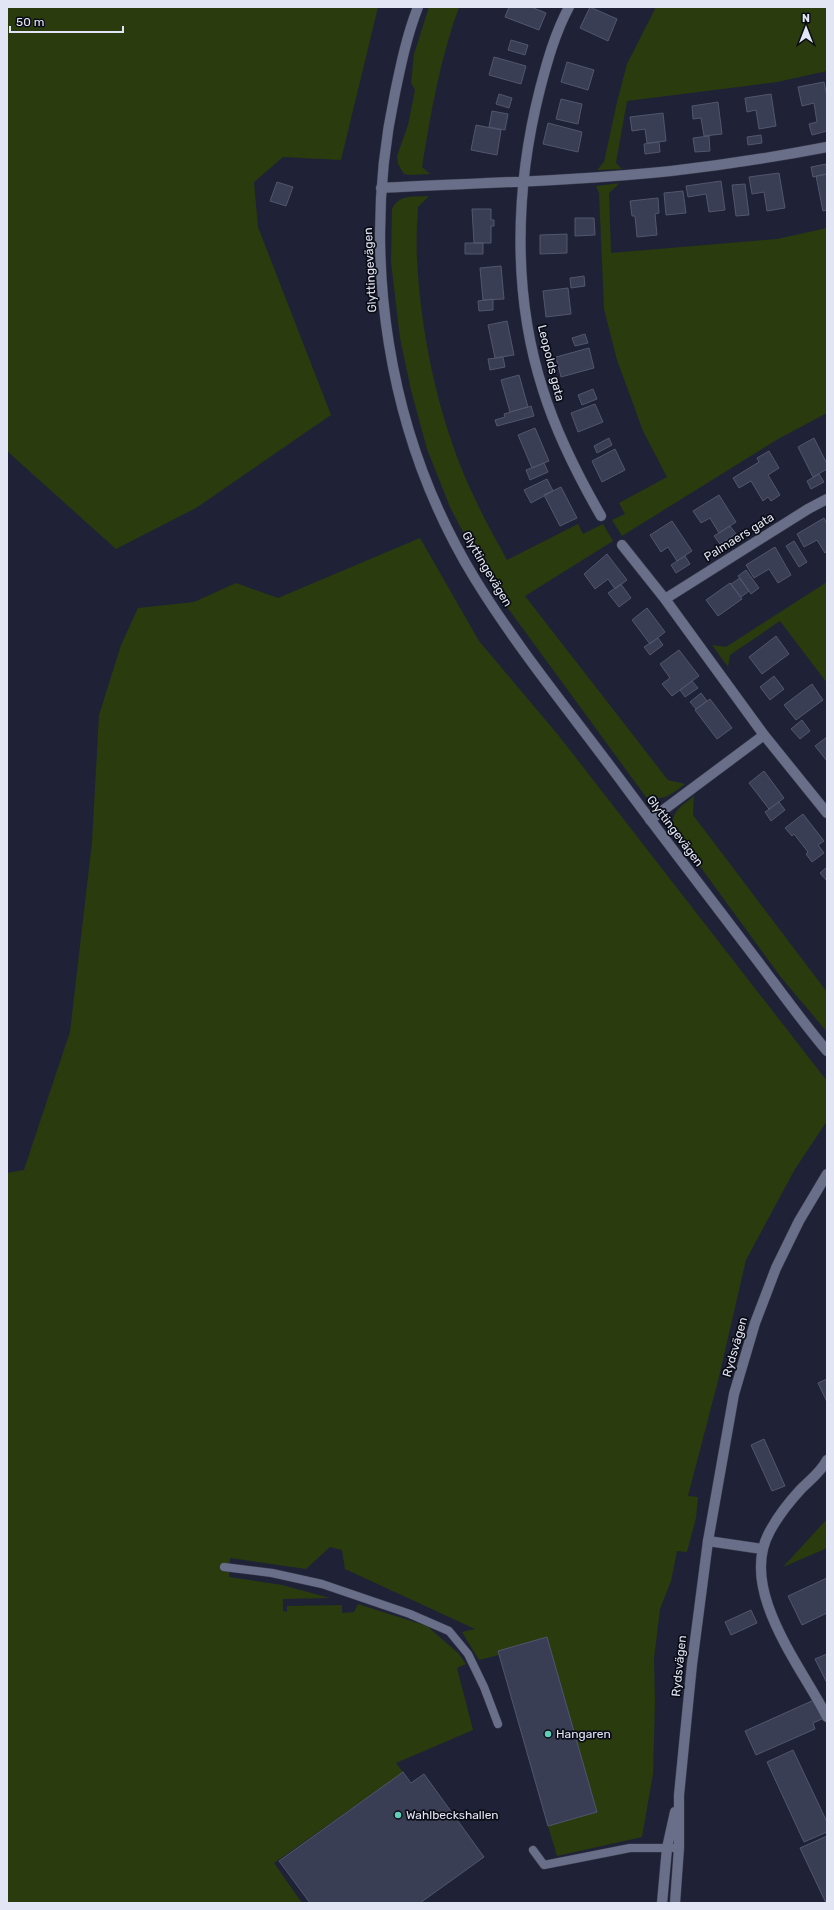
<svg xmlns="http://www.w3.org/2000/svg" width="834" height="1910" viewBox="0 0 834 1910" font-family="Rubik,sans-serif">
<rect width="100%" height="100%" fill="#1f2237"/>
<!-- green -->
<path fill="#2a3b0d" d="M 7,7 L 378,7 L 341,160 L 283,157 L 254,182 L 258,227 L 331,415 L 196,508 L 116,549 L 7,451 Z
M 429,7 L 459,7 C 440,59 431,112 422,167 L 430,174 L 410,175 L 404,174 L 398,164 L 397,156 L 408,125 L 415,90 L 411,83 L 414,54 Z
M 656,7 L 827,7 L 827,71 L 777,82 L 627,101 L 616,163 L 622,169 L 597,170 L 604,162 L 617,102 L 627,64 Z
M 620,183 L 609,193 L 611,253 L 777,239 L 827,228 L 827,413 L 778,439 L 622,536 L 612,520 L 625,514 L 619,503 L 667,477 L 643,431 L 617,360 L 604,309 L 599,193 L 596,186 Z
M 429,196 L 418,207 C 417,224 416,242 417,259 C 421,340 441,431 477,503 C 486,523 497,541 507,560 L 578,524 L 583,534 L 603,524 L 613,541 L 525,596 L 668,780 L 685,784 C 670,795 666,801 646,797 L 507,607 L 482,568 L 450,507 L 427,449 L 411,390 L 400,338 L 391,262 L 392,209 C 399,194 414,197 429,196 Z
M 420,538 L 479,641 L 559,736 L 827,1081 L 827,1121 L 795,1169 L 746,1260 L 718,1381 L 688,1496 L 698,1497 L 696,1518 L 687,1552 L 677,1551 L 671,1581 L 660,1609 L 654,1659 L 655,1701 L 653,1774 L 642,1837 L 557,1856 L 548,1826 L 597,1812 L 547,1637 L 498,1651 L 499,1655 L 479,1660 L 462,1632 L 475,1629 L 345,1569 L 342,1550 L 330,1547 L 306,1569 L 230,1558 L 229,1577 L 282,1585 L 330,1598 L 283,1599 L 283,1611 L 287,1612 L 287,1606 L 342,1605 L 342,1613 L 354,1612 L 358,1604 L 427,1626 L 458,1653 L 466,1664 L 457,1668 L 473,1730 L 396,1763 L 403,1772 L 274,1863 L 302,1903 L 7,1903 L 7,1173 L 24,1170 L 70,1032 L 92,842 L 99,715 L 121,645 L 138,608 L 194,602 L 236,583 L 278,598 Z
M 827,582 L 827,683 L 780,621 L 730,655 L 728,667 L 712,645 L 726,647 Z
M 694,796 L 693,815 L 827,992 L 827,1032 L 780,976 L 672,828 C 673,809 681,807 694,796 Z
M 827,1519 L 827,1548 L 783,1567 Z"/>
<!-- building -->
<path fill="#3a3e55" stroke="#51566e" d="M 509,7 L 531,7 L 546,13 L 539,30 L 505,17 Z
M 590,7 L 617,19 L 608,41 L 580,28 Z
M 511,40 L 528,45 L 525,55 L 508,50 Z
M 494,57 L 526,66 L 521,84 L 489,75 Z
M 567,62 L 594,70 L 588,90 L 561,82 Z
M 824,82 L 827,97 L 827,131 L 812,135 L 809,124 L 817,122 L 814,103 L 802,106 L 798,87 Z
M 499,94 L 512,98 L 509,108 L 496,104 Z
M 771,94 L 776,126 L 759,129 L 756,110 L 747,112 L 745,98 Z
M 561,99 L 582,104 L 578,124 L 556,119 Z
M 718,102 L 722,134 L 704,136 L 701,118 L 693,119 L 692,106 Z
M 492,111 L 508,114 L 505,130 L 489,127 Z
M 663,113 L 666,141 L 647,143 L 645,129 L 632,131 L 630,117 Z
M 548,123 L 582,132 L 578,152 L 543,144 Z
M 476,125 L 501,130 L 497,155 L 471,150 Z
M 761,135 L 762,143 L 748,145 L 747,137 Z
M 709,136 L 710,151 L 695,152 L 693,138 Z
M 659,142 L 660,152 L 645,154 L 644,144 Z
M 826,164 L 827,174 L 813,177 L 811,167 Z
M 779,173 L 785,208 L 767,211 L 764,192 L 752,194 L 749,177 Z
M 827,174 L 827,210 L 823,211 L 816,176 Z
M 721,181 L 725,210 L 709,212 L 706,194 L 688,197 L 686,186 Z
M 277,182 L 293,187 L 286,206 L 270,201 Z
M 745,184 L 749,215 L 736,216 L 732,185 Z
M 683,191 L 686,213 L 666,215 L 664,193 Z
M 658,198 L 659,213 L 655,214 L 657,235 L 637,237 L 635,216 L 632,216 L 630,201 Z
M 472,209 L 491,209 L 491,220 L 494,220 L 494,226 L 491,226 L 491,243 L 474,243 Z
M 575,218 L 594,218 L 595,235 L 575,236 Z
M 567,234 L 567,253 L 540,254 L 540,235 Z
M 465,243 L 483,243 L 483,254 L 465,254 Z
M 501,266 L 504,299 L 483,300 L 480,268 Z
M 584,276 L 585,286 L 571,288 L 570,278 Z
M 568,288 L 571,314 L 546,317 L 543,291 Z
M 493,299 L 493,310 L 479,311 L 478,301 Z
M 507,321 L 514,355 L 495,358 L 488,325 Z
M 585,334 L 588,343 L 575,346 L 572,338 Z
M 589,348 L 594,368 L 561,377 L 556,357 Z
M 503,357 L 505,367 L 490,370 L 488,359 Z
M 519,375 L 528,407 L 510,412 L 501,380 Z
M 593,389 L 597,399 L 582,405 L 578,395 Z
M 595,404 L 603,422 L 578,432 L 571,413 Z
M 531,406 L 534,416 L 497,426 L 495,420 L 505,417 L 504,414 Z
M 535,428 L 549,461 L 532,468 L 518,435 Z
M 609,438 L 612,445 L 597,453 L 594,446 Z
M 814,438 L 827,464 L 827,469 L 813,477 L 798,447 Z
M 615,449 L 625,470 L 602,482 L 592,461 Z
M 769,451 L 779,468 L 768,475 L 780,495 L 771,501 L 768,497 L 763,501 L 751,481 L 739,488 L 733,478 L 759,462 L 757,458 Z
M 544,463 L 548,472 L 530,480 L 526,470 Z
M 819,474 L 824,482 L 811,489 L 807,481 Z
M 547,479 L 553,491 L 531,503 L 524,490 Z
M 561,487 L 577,518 L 560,526 L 544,495 Z
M 719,495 L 736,522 L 719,533 L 710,518 L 701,523 L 693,511 Z
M 824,518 L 827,524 L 827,551 L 825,553 L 817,540 L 804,547 L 797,534 Z
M 672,521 L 692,551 L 677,561 L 668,547 L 661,552 L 650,535 Z
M 730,526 L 736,534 L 720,544 L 714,536 Z
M 794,541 L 807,562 L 799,567 L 786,546 Z
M 775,547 L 791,575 L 778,583 L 769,569 L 754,578 L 746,565 Z
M 607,554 L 627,580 L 615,589 L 608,579 L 595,589 L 584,574 Z
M 685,556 L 690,564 L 676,573 L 671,565 Z
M 746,570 L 759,588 L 751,594 L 738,576 Z
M 740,578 L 749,591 L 741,597 L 731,584 Z
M 730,583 L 742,599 L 718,616 L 706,600 Z
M 621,584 L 631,598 L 619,607 L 608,593 Z
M 647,608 L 665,632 L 650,644 L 632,620 Z
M 776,636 L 789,654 L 762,674 L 749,657 Z
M 658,638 L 663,645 L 650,655 L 644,647 Z
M 679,650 L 699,676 L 672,696 L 662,684 L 670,678 L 660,664 Z
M 774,676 L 784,689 L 770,700 L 760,687 Z
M 692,681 L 698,688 L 685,697 L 680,690 Z
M 812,684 L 823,700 L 796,720 L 784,705 Z
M 701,693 L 707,701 L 696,709 L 690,702 Z
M 710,699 L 732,728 L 717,739 L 695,710 Z
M 802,720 L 810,731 L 800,739 L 791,729 Z
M 827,737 L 827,761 L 815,746 Z
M 764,771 L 784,798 L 769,809 L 749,783 Z
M 779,802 L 785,810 L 771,821 L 765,812 Z
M 803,814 L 824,841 L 818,845 L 824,853 L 812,862 L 806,854 L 808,852 L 794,834 L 792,836 L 785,828 Z
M 827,867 L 827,881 L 820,873 Z
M 827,1379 L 827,1402 L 818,1383 Z
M 764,1439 L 785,1486 L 772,1491 L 751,1445 Z
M 827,1578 L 827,1613 L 802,1625 L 788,1596 Z
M 751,1610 L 757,1623 L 731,1635 L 725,1622 Z
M 547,1637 L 597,1812 L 548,1826 L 498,1651 Z
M 827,1654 L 827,1683 L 815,1659 Z
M 814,1700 L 822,1719 L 813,1723 L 815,1729 L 756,1755 L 745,1731 Z
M 793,1750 L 827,1822 L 827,1832 L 804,1842 L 767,1762 Z
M 403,1772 L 411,1783 L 424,1774 L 484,1857 L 420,1903 L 310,1903 L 279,1861 Z
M 827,1836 L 827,1903 L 826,1903 L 800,1848 Z"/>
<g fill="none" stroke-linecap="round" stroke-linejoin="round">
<!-- service casing -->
<g stroke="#3d3f51" stroke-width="9">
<path id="service" d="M 224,1567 L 272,1573 L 322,1584 L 410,1614 L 449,1631 L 468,1654 L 484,1687 L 498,1724
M 533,1850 L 544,1865 L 630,1848 L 679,1848"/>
</g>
<!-- minor casing -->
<g stroke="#3d3f51" stroke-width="11">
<path id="minor" d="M 569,7 C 555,33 547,62 540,89 C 515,187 512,294 543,390 C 557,435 578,476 601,516
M 381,188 C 477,183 575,181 671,171 C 723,165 775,157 827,147
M 622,545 L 665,599 L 764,735 L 827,813
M 665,599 L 808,509 L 827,499
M 650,820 L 764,735
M 827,1460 C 821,1472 810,1480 801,1489 C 789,1502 778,1516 770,1531 C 737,1589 802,1667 827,1717
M 708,1541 L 762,1549"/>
</g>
<!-- tertiary casing -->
<g stroke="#3d3f51" stroke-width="11">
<path id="tertiary" d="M 418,7 C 407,35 401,64 395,93 C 360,257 387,435 475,579 C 520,652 575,718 625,786 C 665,840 707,894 747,947 C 774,982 799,1018 827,1051
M 662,1903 L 667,1848 L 675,1812
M 675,1903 L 679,1848 L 679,1795 L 692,1664 L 708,1541 L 734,1394 L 755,1323 L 776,1268 L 799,1221 L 827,1174"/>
</g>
<!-- service -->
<use href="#service" stroke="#696f88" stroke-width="8"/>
<!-- minor -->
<use href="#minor" stroke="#696f88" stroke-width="10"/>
<!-- tertiary -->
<use href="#tertiary" stroke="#696f88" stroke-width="10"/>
</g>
<!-- markers -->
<g fill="#5eceb8" stroke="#0b0d16" stroke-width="1.5">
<circle cx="548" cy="1734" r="4"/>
<circle cx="398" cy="1815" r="4"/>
</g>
<g text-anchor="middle" stroke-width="3.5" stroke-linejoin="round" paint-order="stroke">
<!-- street labels -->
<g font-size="12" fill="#e2e5f4" stroke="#0b0d16">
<text transform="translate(370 270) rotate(-93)" y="4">Glyttingevägen</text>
<text transform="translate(551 363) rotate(76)" y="4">Leopolds gata</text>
<text transform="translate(739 537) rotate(-32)" y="4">Palmaers gata</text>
<text transform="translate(487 569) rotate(59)" y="4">Glyttingevägen</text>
<text transform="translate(675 831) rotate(53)" y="4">Glyttingevägen</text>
<text transform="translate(735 1347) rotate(-74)" y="4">Rydsvägen</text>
<text transform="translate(679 1666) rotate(-84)" y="4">Rydsvägen</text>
</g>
<!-- poi labels -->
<g font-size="12" fill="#e2e5f4" stroke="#0b0d16" text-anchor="start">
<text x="556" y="1738">Hangaren</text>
<text x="406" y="1819">Wahlbeckshallen</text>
</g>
</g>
<!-- border -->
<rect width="834" height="1910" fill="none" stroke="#e2e5f4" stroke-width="16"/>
<!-- north arrow -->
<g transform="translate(806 28)" stroke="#0b0d16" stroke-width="3" paint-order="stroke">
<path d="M0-3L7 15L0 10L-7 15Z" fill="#e2e5f4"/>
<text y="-6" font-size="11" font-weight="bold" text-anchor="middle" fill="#e2e5f4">N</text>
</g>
<!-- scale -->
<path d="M10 26v6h113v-6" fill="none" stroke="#e2e5f4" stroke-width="2"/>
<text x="16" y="26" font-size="12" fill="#e2e5f4" stroke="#0b0d16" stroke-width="3" paint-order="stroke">50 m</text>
</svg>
